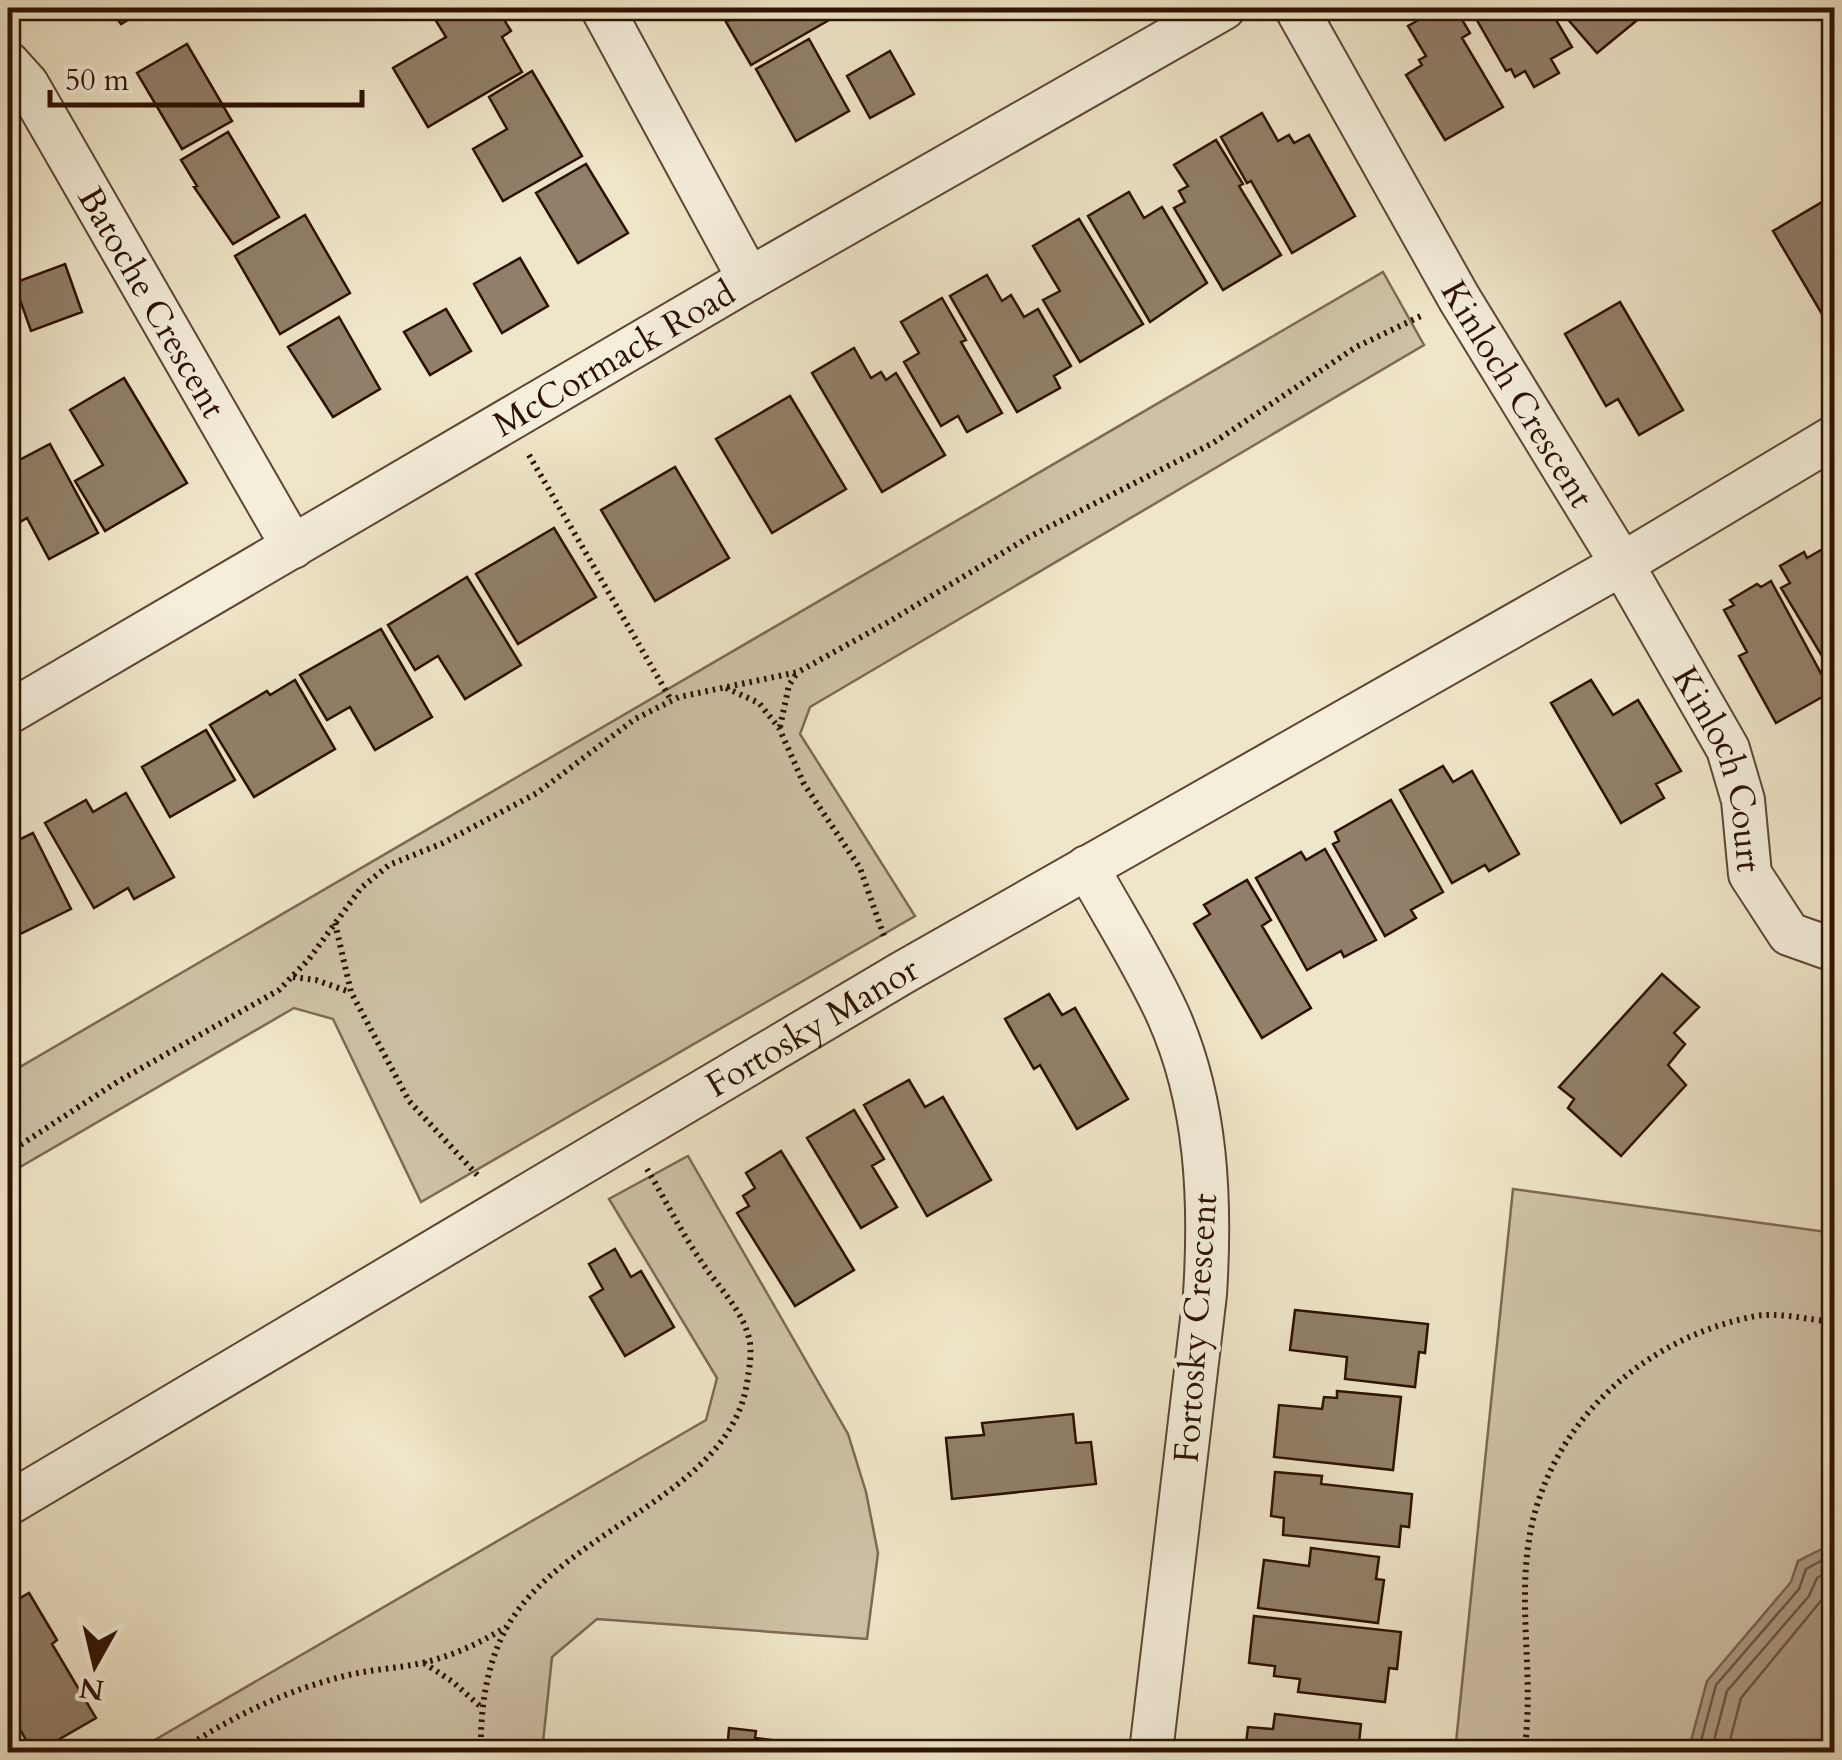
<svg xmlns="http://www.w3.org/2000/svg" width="1842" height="1760" viewBox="0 0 1842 1760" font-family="Cardo,serif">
<rect width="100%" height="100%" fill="#efe5c8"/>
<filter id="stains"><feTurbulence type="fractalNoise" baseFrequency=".002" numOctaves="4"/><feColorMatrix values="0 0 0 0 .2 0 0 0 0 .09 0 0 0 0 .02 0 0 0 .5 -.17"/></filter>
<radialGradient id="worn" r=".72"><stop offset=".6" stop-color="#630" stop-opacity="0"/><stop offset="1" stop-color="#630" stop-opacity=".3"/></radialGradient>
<!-- green -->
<path fill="#cec1a6" stroke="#7d6954" stroke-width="2.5" d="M 1383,272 L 1424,345 L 810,707 L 800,734 L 915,916 L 421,1202 L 333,1019 L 294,1008 L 8,1174 L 8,1074 Z
M 688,1156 L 848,1434 L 866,1492 L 878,1553 L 867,1639 L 597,1619 L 552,1657 L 542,1752 L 134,1752 L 706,1420 L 717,1378 L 609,1199 Z
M 1513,1189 L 1834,1233 L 1834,1752 L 1455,1752 Z"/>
<!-- water -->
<path fill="#ad9d85" stroke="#796551" stroke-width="2.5" d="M 1834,1543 L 1834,1752 L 1688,1752 L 1707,1681 L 1791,1582 L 1798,1561 Z"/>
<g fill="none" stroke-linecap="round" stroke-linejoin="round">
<!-- shore -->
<path stroke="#6c5744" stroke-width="2.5" d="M 1698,1752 L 1716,1685 L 1799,1589 L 1806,1569 L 1834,1554
M 1711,1752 L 1727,1691 L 1809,1596 L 1817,1578 L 1834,1568
M 1727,1752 L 1741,1698 L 1834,1585"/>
</g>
<!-- building -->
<path fill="#917f69" stroke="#2c1102" stroke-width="2.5" d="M 110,8 L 148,8 L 121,24 Z
M 428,8 L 497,8 L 511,31 L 502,37 L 522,72 L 428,127 L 393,68 L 446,37 Z
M 752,8 L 850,8 L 751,65 L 726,22 Z
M 1440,8 L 1455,8 L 1470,33 L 1462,38 L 1503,107 L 1445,140 L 1406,75 L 1422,65 L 1419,60 L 1426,56 L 1408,26 Z
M 1470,8 L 1549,8 L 1572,47 L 1551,59 L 1559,73 L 1534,87 L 1525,71 L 1515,77 L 1511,69 L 1506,71 Z
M 1558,8 L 1652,8 L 1597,53 Z
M 809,39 L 849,111 L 796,141 L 756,69 Z
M 187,44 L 232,121 L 182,149 L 137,73 Z
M 890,51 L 914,94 L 870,118 L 847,76 Z
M 532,71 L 582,156 L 503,201 L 473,149 L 507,129 L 489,97 Z
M 1262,113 L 1278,141 L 1289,135 L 1294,143 L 1309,135 L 1355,216 L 1292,253 L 1251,181 L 1247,183 L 1221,137 Z
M 228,132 L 279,217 L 233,244 L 194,187 L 197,186 L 181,160 Z
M 1216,140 L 1243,184 L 1239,186 L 1281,255 L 1223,290 L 1174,208 L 1185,202 L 1179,191 L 1188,186 L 1174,165 Z
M 586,164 L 628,233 L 578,263 L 536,193 Z
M 8,178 L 18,205 L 8,209 Z
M 1129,192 L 1144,218 L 1162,207 L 1207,283 L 1150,322 L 1088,216 Z
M 1834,195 L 1834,330 L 1832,331 L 1773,231 Z
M 305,215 L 350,293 L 280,334 L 235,256 Z
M 1079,219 L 1143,324 L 1080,362 L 1043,300 L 1060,291 L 1033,246 Z
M 520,258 L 548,306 L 502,333 L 474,284 Z
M 65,264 L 82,312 L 31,331 L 14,283 Z
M 987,275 L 1002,301 L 1011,295 L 1024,317 L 1038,309 L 1071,366 L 1054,376 L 1060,388 L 1017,412 L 950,296 Z
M 942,298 L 966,340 L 961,342 L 1002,413 L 967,432 L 958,416 L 941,426 L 904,362 L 919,353 L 901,322 Z
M 1620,302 L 1683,410 L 1639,435 L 1618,399 L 1606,406 L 1565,334 Z
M 446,309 L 471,351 L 430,375 L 404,332 Z
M 339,317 L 380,389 L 333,417 L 288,347 Z
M 854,348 L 871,378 L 881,372 L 886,380 L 896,373 L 945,455 L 882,492 L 812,373 Z
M 124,378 L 187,483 L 105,531 L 75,481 L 103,465 L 70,410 Z
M 790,396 L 846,489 L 772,533 L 716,439 Z
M 50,444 L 98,533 L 49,559 L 27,518 L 8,529 L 8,466 Z
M 675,467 L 729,558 L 655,601 L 601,510 Z
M 554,528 L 596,597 L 518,644 L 476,574 Z
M 1833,543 L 1834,546 L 1834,676 L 1781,588 L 1790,583 L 1780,566 L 1804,552 L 1807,558 Z
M 467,577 L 521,665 L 465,699 L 438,656 L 415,670 L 388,625 Z
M 1771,581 L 1831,692 L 1776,723 L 1739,656 L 1747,652 L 1724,610 L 1734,605 L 1730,600 L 1757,584 L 1761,587 Z
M 381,629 L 432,717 L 375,750 L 350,707 L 327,720 L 300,675 Z
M 295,680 L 335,749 L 254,797 L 210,725 L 267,691 L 270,695 Z
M 1591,680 L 1613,715 L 1638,700 L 1681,771 L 1656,784 L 1664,798 L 1621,823 L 1551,703 Z
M 206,730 L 235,780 L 170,817 L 142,767 Z
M 1443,766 L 1453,782 L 1472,771 L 1519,854 L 1489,871 L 1485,865 L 1452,883 L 1400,790 Z
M 126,793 L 174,877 L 134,899 L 128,888 L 94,908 L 45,823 L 86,800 L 93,812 Z
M 1391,800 L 1443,892 L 1411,910 L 1416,918 L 1385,936 L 1333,844 L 1339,841 L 1335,832 Z
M 33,833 L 71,909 L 8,940 L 8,845 Z
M 1325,849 L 1376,940 L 1344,957 L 1341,951 L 1307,970 L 1256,878 L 1301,852 L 1306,860 Z
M 1247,880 L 1271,920 L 1262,926 L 1311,1008 L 1262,1038 L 1194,924 L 1210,914 L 1204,905 Z
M 1662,974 L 1699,1007 L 1674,1033 L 1685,1044 L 1668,1065 L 1686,1085 L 1621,1156 L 1568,1108 L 1574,1099 L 1559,1087 Z
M 1049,994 L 1062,1015 L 1075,1008 L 1128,1099 L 1077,1129 L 1040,1065 L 1034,1069 L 1005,1019 Z
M 909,1080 L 925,1107 L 943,1097 L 991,1180 L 927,1216 L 864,1105 Z
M 854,1110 L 884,1159 L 872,1166 L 897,1207 L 861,1228 L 807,1138 Z
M 781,1151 L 854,1270 L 795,1306 L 737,1213 L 749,1206 L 743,1196 L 755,1188 L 746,1173 Z
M 615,1249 L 631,1277 L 641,1271 L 674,1327 L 625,1356 L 590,1297 L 603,1289 L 589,1264 Z
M 1295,1310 L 1428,1324 L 1425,1353 L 1419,1352 L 1415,1387 L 1345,1379 L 1347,1357 L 1290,1350 Z
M 1337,1391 L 1401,1397 L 1393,1470 L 1274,1457 L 1279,1405 L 1322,1409 L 1324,1397 L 1337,1398 Z
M 1073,1414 L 1076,1443 L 1091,1442 L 1096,1484 L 952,1499 L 946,1438 L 984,1435 L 982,1423 Z
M 1275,1472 L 1322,1476 L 1321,1484 L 1412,1494 L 1409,1527 L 1401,1526 L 1399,1547 L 1283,1535 L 1284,1518 L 1271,1516 Z
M 1311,1548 L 1379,1557 L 1376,1579 L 1384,1580 L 1378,1623 L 1258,1608 L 1264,1560 L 1309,1566 Z
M 29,1593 L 57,1640 L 52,1644 L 96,1718 L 37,1752 L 33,1752 L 8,1709 L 8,1605 Z
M 1254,1616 L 1401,1632 L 1397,1669 L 1389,1668 L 1385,1702 L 1298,1692 L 1300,1679 L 1274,1676 L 1275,1666 L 1249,1663 Z
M 1275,1714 L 1361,1724 L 1358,1752 L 1245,1752 L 1248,1727 L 1273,1729 Z
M 729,1728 L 756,1731 L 755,1738 L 779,1741 L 777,1752 L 727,1752 Z"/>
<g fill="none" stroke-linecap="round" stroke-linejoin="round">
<!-- street casing -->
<g stroke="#5d4634" stroke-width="46">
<g id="street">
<path d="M 602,8 L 749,279"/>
<path id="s1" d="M 1296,8 L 1459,298 L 1622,564 L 1834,437"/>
<path id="s2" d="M 8,63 L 27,84 L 293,547"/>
<path id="s3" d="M 8,713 L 749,279 L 1224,8"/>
<path d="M 1087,867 C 1114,916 1145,964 1168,1015 C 1207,1102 1211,1200 1205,1294 L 1151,1752"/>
<path id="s4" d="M 8,1504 L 902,973 L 1622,564 L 1728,749 L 1743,800 L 1750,874 L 1789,934 L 1834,950"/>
</g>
</g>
<!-- path -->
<path stroke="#2c1102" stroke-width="6" stroke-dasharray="2.5 5" stroke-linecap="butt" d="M 529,455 L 671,700
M 726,688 L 759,703 L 779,728 L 804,784 L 860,868 L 884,936
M 780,727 L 789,685 L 797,673
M 335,923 L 351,992 L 409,1101 L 479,1177
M 293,977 L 316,980 L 350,992
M 8,1153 L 117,1082 L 279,990 L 309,959 L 361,888 L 389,865 L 443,843 L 537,793 L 635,719 L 679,697 L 798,672 L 890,621 L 1029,537 L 1213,443 L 1356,347 L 1423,315
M 424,1663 L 453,1682 L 481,1707
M 179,1752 C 231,1716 291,1688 353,1674 C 376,1669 399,1668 422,1663 C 453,1656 480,1643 506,1627
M 481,1752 C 480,1711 486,1664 507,1627 C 564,1526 735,1496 748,1376 C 750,1365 752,1349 749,1338 C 742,1309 717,1286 701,1261 C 681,1232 665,1199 647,1169
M 1524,1752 C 1534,1687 1520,1620 1527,1555 C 1539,1434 1635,1341 1751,1317 C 1776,1311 1809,1320 1834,1322"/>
<!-- street -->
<use href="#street" stroke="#f5eedb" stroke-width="42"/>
</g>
<g text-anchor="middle" stroke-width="9" stroke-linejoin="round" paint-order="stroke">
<!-- street labels -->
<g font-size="35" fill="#2c1102" stroke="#f5eedb">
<text dy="12" stroke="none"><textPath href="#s2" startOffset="280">Batoche Crescent</textPath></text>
<text dy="12" stroke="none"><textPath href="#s3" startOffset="702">McCormack Road</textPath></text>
<text dy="12" stroke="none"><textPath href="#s1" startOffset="445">Kinloch Crescent</textPath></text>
<text dy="12" stroke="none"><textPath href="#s4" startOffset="2098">Kinloch Court</textPath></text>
<text dy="12" stroke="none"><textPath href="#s4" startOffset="935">Fortosky Manor</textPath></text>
<text transform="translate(1195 1328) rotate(-86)" y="12">Fortosky Crescent</text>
</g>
</g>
<!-- margin -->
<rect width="1842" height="1760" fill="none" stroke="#efe5c8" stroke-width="40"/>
<rect x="10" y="10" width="1822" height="1740" fill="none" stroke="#2c1102" stroke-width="5"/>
<rect x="20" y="20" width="1802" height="1720" fill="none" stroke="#2c1102" stroke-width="2.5"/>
<!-- north arrow -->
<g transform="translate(95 1665) rotate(188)" stroke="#f5eedb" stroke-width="8" paint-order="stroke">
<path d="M0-8L18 38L0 25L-18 38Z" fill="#2c1102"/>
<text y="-15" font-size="28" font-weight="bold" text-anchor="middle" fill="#2c1102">N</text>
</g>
<!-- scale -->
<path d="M50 90v15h312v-15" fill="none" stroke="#2c1102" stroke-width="5"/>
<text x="65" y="90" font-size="30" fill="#2c1102" stroke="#f5eedb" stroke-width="8" paint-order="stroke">50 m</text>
<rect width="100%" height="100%" filter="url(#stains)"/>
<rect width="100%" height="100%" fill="url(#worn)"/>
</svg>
